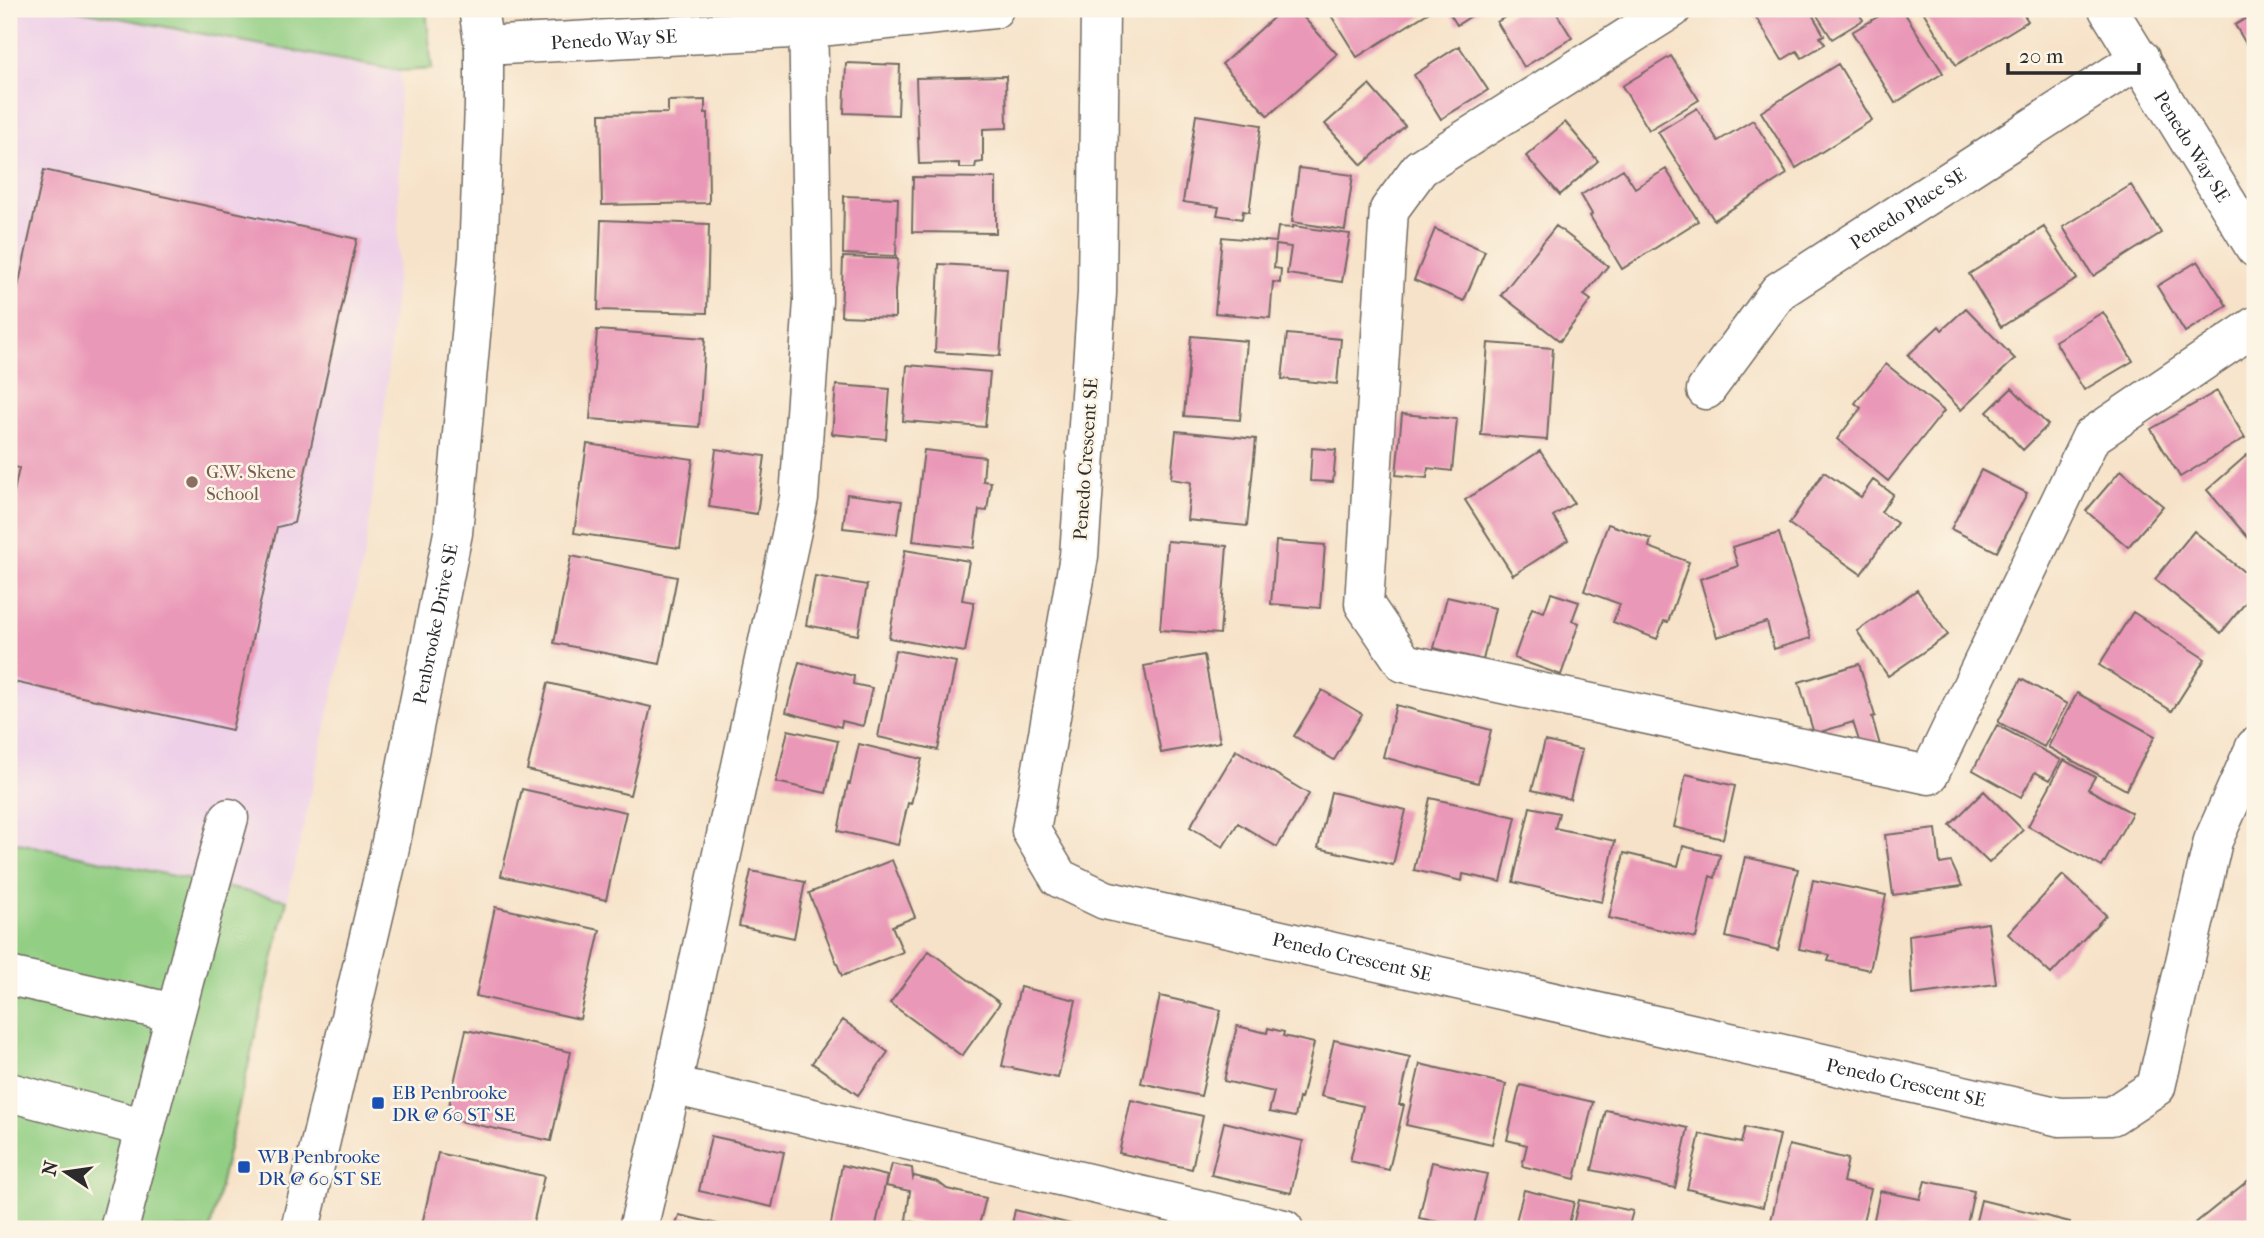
<svg xmlns="http://www.w3.org/2000/svg" width="2264" height="1238" viewBox="0 0 2264 1238" font-family="'IM FELL French Canon',serif">
<rect width="100%" height="100%" fill="#fcf5e5"/>
<filter id="ink" filterUnits="userSpaceOnUse"><feTurbulence type="fractalNoise" baseFrequency=".0143" numOctaves="2"/><feDisplacementMap in="SourceGraphic" scale="14" xChannelSelector="R" yChannelSelector="G"/><feConvolveMatrix kernelMatrix="1 2 1 2 8 2 1 2 1" color-interpolation-filters="sRGB"/></filter>
<filter id="wash" filterUnits="userSpaceOnUse"><feTurbulence type="fractalNoise" baseFrequency=".00686" numOctaves="4" result="noise"/><feDisplacementMap in="SourceGraphic" scale="28" xChannelSelector="R" yChannelSelector="G"/><feGaussianBlur stdDeviation="1.57" result="paint"/><feColorMatrix in="noise" values="0 0 0 0 0 0 0 0 0 0 0 0 0 0 0 0 0 1.4 0 .05"/><feComposite in="paint" operator="in"/></filter>
<g filter="url(#wash)">
<rect width="100%" height="100%" fill="#f6e2c8"/>
<!-- built -->
<path fill="#eed0e8" d="M 11,9 L 71,9 L 400,71 L 398,259 L 384,414 L 365,551 L 287,900 L 9,841 L 9,10 Z"/>
<!-- green -->
<path fill="#92ce83" stroke="#5e7c57" stroke-width="2" d="M 71,9 L 426,9 L 432,69 L 400,71 Z
M 9,841 L 287,900 L 210,1229 L 40,1229 L 9,1223 Z"/>
<g id="blocks">
<!-- building -->
<path fill="#ea98b7" d="M 1283,9 L 1296,9 L 1337,54 L 1268,116 L 1222,64 Z
M 1327,9 L 1434,9 L 1357,57 Z
M 1447,9 L 1482,9 L 1457,25 Z
M 1518,9 L 1554,9 L 1572,38 L 1524,67 L 1497,22 Z
M 1751,9 L 1809,9 L 1824,35 L 1820,37 L 1825,44 L 1802,58 L 1797,51 L 1782,60 Z
M 1813,9 L 1856,9 L 1863,20 L 1832,39 Z
M 1891,9 L 1902,9 L 1943,73 L 1895,103 L 1852,32 Z
M 1930,9 L 2020,9 L 2028,21 L 1956,65 L 1924,13 Z
M 2255,13 L 2255,59 L 2235,25 Z
M 1459,46 L 1488,90 L 1441,119 L 1414,75 Z
M 1671,56 L 1699,100 L 1649,130 L 1622,86 Z
M 846,63 L 900,65 L 898,115 L 844,113 Z
M 1838,64 L 1872,120 L 1796,168 L 1761,112 Z
M 1006,76 L 1007,128 L 983,129 L 983,162 L 976,163 L 975,168 L 959,168 L 959,163 L 919,164 L 916,78 Z
M 1369,85 L 1405,126 L 1362,165 L 1325,124 Z
M 705,100 L 705,113 L 708,113 L 709,203 L 602,205 L 600,114 L 668,113 L 668,101 Z
M 1697,108 L 1718,141 L 1753,120 L 1787,174 L 1714,220 L 1658,132 Z
M 1196,115 L 1261,125 L 1249,212 L 1243,211 L 1242,219 L 1217,215 L 1219,207 L 1183,202 Z
M 1565,122 L 1598,161 L 1560,195 L 1526,156 Z
M 1299,168 L 1353,175 L 1345,230 L 1292,222 Z
M 1623,169 L 1635,188 L 1666,169 L 1698,221 L 1622,269 L 1590,216 L 1592,214 L 1581,195 Z
M 44,170 L 357,239 L 294,523 L 277,527 L 232,730 L 9,681 L 9,515 L 19,468 L 9,466 L 9,314 L 12,314 Z
M 913,177 L 996,178 L 996,233 L 912,232 Z
M 2131,185 L 2161,233 L 2093,276 L 2063,227 Z
M 844,196 L 898,198 L 896,256 L 843,254 Z
M 601,220 L 709,224 L 707,313 L 598,310 Z
M 1293,226 L 1350,234 L 1342,282 L 1287,274 L 1291,247 L 1276,245 L 1274,268 L 1281,269 L 1280,283 L 1273,282 L 1270,318 L 1215,313 L 1222,237 L 1276,242 L 1278,227 L 1293,228 Z
M 1556,226 L 1608,266 L 1584,295 L 1591,300 L 1560,341 L 1501,295 Z
M 2044,227 L 2077,279 L 2001,327 L 1969,274 Z
M 1435,229 L 1485,251 L 1464,301 L 1414,280 Z
M 843,257 L 898,259 L 895,290 L 895,318 L 841,316 Z
M 2198,261 L 2227,306 L 2185,332 L 2157,286 Z
M 939,264 L 1007,268 L 1000,356 L 935,352 Z
M 1966,308 L 2015,359 L 1961,410 L 1908,355 L 1939,326 L 1942,330 Z
M 2103,312 L 2133,361 L 2084,390 L 2055,341 Z
M 597,330 L 705,338 L 699,427 L 590,419 Z
M 1287,334 L 1341,339 L 1337,384 L 1282,379 Z
M 1191,336 L 1247,341 L 1240,420 L 1184,416 Z
M 1488,343 L 1553,348 L 1547,440 L 1481,435 Z
M 1886,364 L 1944,411 L 1888,481 L 1837,439 L 1861,408 L 1855,403 Z
M 907,365 L 990,372 L 985,427 L 903,421 Z
M 836,385 L 890,389 L 886,439 L 832,434 Z
M 2012,388 L 2048,425 L 2023,450 L 1987,412 Z
M 2217,391 L 2245,438 L 2180,477 L 2151,429 Z
M 1402,414 L 1457,419 L 1452,471 L 1428,468 L 1427,478 L 1396,475 Z
M 1176,431 L 1256,439 L 1247,526 L 1187,520 L 1191,482 L 1171,479 Z
M 587,444 L 693,459 L 680,548 L 574,533 Z
M 1312,448 L 1336,450 L 1333,482 L 1310,481 Z
M 2255,448 L 2255,535 L 2250,540 L 2207,490 Z
M 716,449 L 765,456 L 757,514 L 709,507 Z
M 924,450 L 985,457 L 983,481 L 991,482 L 987,511 L 979,510 L 974,548 L 913,541 Z
M 1540,451 L 1574,503 L 1553,516 L 1568,540 L 1513,575 L 1465,500 Z
M 1981,470 L 2027,493 L 1997,552 L 1951,529 Z
M 2121,470 L 2163,506 L 2128,547 L 2086,511 Z
M 1824,472 L 1861,497 L 1873,480 L 1893,494 L 1881,512 L 1897,523 L 1861,574 L 1789,524 Z
M 847,494 L 902,501 L 897,534 L 843,528 Z
M 1608,524 L 1651,539 L 1649,547 L 1689,562 L 1668,622 L 1664,621 L 1657,639 L 1613,622 L 1620,604 L 1584,591 Z
M 2194,531 L 2255,581 L 2255,591 L 2221,633 L 2155,579 Z
M 1779,533 L 1811,638 L 1774,649 L 1767,622 L 1717,637 L 1700,579 L 1738,566 L 1732,547 Z
M 1167,541 L 1227,546 L 1220,634 L 1160,630 Z
M 1276,541 L 1325,545 L 1320,608 L 1271,604 Z
M 905,550 L 969,561 L 962,600 L 974,602 L 965,652 L 889,638 Z
M 571,556 L 677,577 L 660,664 L 554,643 Z
M 815,576 L 867,585 L 858,635 L 806,625 Z
M 1917,590 L 1948,635 L 1888,676 L 1857,631 Z
M 1551,593 L 1579,602 L 1572,621 L 1579,623 L 1561,675 L 1514,658 L 1532,608 L 1544,612 Z
M 1447,597 L 1495,608 L 1483,660 L 1434,648 Z
M 2133,612 L 2205,659 L 2172,711 L 2099,665 Z
M 895,650 L 956,662 L 938,750 L 878,737 Z
M 1204,655 L 1220,742 L 1161,753 L 1144,666 Z
M 799,662 L 854,676 L 853,684 L 872,688 L 863,726 L 842,721 L 841,727 L 786,712 Z
M 1859,664 L 1875,716 L 1872,717 L 1883,756 L 1862,750 L 1853,722 L 1814,734 L 1799,682 Z
M 2021,679 L 2067,704 L 2044,747 L 1998,722 Z
M 548,683 L 651,707 L 630,795 L 527,770 Z
M 1322,690 L 1362,714 L 1334,760 L 1294,736 Z
M 2077,693 L 2155,736 L 2126,790 L 2048,747 Z
M 1396,705 L 1491,730 L 1478,783 L 1383,757 Z
M 1997,725 L 2061,760 L 2050,780 L 2035,772 L 2021,797 L 1973,770 Z
M 788,730 L 838,741 L 826,793 L 776,782 Z
M 1545,741 L 1582,750 L 1570,799 L 1532,790 Z
M 859,744 L 922,759 L 911,804 L 908,803 L 898,845 L 838,831 L 848,783 L 850,784 Z
M 1236,750 L 1309,794 L 1277,847 L 1238,823 L 1223,847 L 1190,827 Z
M 2064,760 L 2095,777 L 2088,789 L 2132,813 L 2102,867 L 2028,826 Z
M 1686,774 L 1735,786 L 1723,839 L 1674,827 Z
M 522,789 L 626,812 L 606,900 L 501,876 Z
M 1984,791 L 2023,830 L 1989,863 L 1950,825 Z
M 1331,792 L 1406,810 L 1393,865 L 1318,848 Z
M 1430,798 L 1516,817 L 1501,882 L 1463,874 L 1462,881 L 1414,870 Z
M 1530,807 L 1559,813 L 1555,828 L 1615,841 L 1602,902 L 1513,882 Z
M 1936,829 L 1940,864 L 1951,862 L 1962,886 L 1893,895 L 1885,835 Z
M 1683,846 L 1720,855 L 1715,878 L 1710,876 L 1696,938 L 1609,918 L 1624,853 L 1678,866 Z
M 1745,857 L 1798,869 L 1778,950 L 1726,937 Z
M 892,860 L 915,917 L 892,926 L 903,952 L 842,976 L 809,893 Z
M 751,871 L 805,882 L 794,938 L 739,926 Z
M 2063,875 L 2106,915 L 2051,974 L 2008,934 Z
M 1813,880 L 1886,895 L 1870,970 L 1828,961 L 1830,955 L 1799,949 Z
M 495,907 L 600,930 L 580,1019 L 476,996 Z
M 1988,923 L 1996,984 L 1912,995 L 1909,935 Z
M 929,951 L 1000,1003 L 962,1056 L 890,1003 Z
M 1020,987 L 1076,1000 L 1058,1078 L 1002,1066 Z
M 1160,996 L 1221,1010 L 1201,1096 L 1141,1083 Z
M 843,1020 L 888,1052 L 858,1095 L 812,1063 Z
M 1237,1026 L 1267,1033 L 1268,1028 L 1284,1032 L 1283,1036 L 1314,1043 L 1301,1099 L 1299,1098 L 1295,1117 L 1269,1112 L 1274,1092 L 1224,1081 Z
M 466,1030 L 571,1052 L 551,1141 L 446,1118 Z
M 1334,1040 L 1410,1057 L 1399,1105 L 1404,1105 L 1389,1170 L 1350,1161 L 1363,1106 L 1321,1096 Z
M 1420,1064 L 1506,1084 L 1492,1144 L 1406,1125 Z
M 1520,1085 L 1593,1102 L 1575,1179 L 1522,1166 L 1527,1145 L 1507,1140 Z
M 1131,1100 L 1203,1116 L 1192,1169 L 1119,1153 Z
M 1606,1110 L 1688,1128 L 1675,1188 L 1592,1170 Z
M 1224,1122 L 1303,1141 L 1291,1193 L 1211,1175 Z
M 1745,1127 L 1780,1135 L 1763,1207 L 1687,1189 L 1700,1134 L 1741,1143 Z
M 711,1136 L 784,1152 L 772,1207 L 699,1191 Z
M 1789,1145 L 1848,1159 L 1843,1182 L 1871,1189 L 1861,1229 L 1769,1229 Z
M 438,1153 L 544,1176 L 532,1229 L 421,1229 Z
M 1432,1162 L 1487,1174 L 1473,1229 L 1419,1218 Z
M 892,1164 L 912,1168 L 913,1178 L 914,1176 L 938,1182 L 947,1189 L 986,1198 L 978,1229 L 935,1229 L 936,1227 L 906,1220 L 910,1191 L 886,1186 Z
M 842,1165 L 887,1176 L 875,1229 L 830,1229 Z
M 2250,1179 L 2255,1186 L 2255,1229 L 2188,1229 Z
M 1925,1181 L 1974,1191 L 1966,1229 L 1872,1229 L 1880,1191 L 1920,1199 Z
M 1524,1190 L 1574,1202 L 1568,1229 L 1514,1229 Z
M 1579,1200 L 1633,1211 L 1628,1229 L 1572,1229 Z
M 1981,1200 L 2070,1222 L 2068,1229 L 1974,1229 Z
M 1015,1210 L 1082,1227 L 1081,1229 L 1011,1229 Z
M 679,1215 L 735,1228 L 735,1229 L 675,1229 Z"/>
</g>
</g>
<g filter="url(#ink)">
<use href="#blocks" fill-opacity="0" stroke="#726b62" stroke-width="2"/>
<g fill="none" stroke-linecap="round" stroke-linejoin="round">
<!-- minor casing -->
<g stroke="#726b62" stroke-width="41">
<g id="minor">
<path id="s1" d="M 1100,9 L 1097,293 L 1079,556 L 1031,831 L 1059,878 L 1105,900 L 2060,1117 L 2112,1116 L 2156,1087 L 2213,841 L 2255,747"/>
<path d="M 1672,9 L 1420,168 L 1389,210 L 1364,604 L 1404,663 L 1929,775 L 2091,437 L 2255,326"/>
<path id="s2" d="M 2108,9 L 2255,248"/>
<path id="s3" d="M 484,46 L 810,28 L 994,9"/>
<path id="s4" d="M 1706,390 L 1779,291 L 2140,58"/>
<path d="M 9,976 L 175,1013"/>
<path d="M 672,1085 L 1284,1229"/>
<path d="M 9,1092 L 146,1128"/>
<path d="M 119,1229 L 193,947 L 229,818"/>
<path id="s5" d="M 300,1229 L 389,852 L 453,533 L 478,258 L 484,105 L 484,46 L 478,9"/>
<path d="M 638,1229 L 672,1085 L 799,498 L 813,301 L 808,9"/>
</g>
</g>
<!-- minor -->
<use href="#minor" stroke="#fff" stroke-width="38"/>
</g>
</g>
<!-- markers -->
<circle fill="#8d6e63" stroke="#fcf5e5" stroke-width="2.5" cx="192" cy="482" r="7"/>
<g fill="#1a4fb4" stroke="#fcf5e5" stroke-width="2.5">
<rect x="371" y="1096" width="14" height="14" rx="3.5"/>
<rect x="237" y="1160" width="14" height="14" rx="3.5"/>
</g>
<g text-anchor="middle" stroke-width="5" stroke-linejoin="round" paint-order="stroke">
<!-- street labels -->
<g font-size="19" fill="#2b2b2b" stroke="#fcf5e5">
<text dy="7" stroke="none"><textPath href="#s3" startOffset="130">Penedo Way SE</textPath></text>
<text dy="7" stroke="none"><textPath href="#s2" startOffset="161">Penedo Way SE</textPath></text>
<text dy="7" stroke="none"><textPath href="#s4" startOffset="276">Penedo Place SE</textPath></text>
<text transform="translate(1085 459) rotate(-86)" y="7">Penedo Crescent SE</text>
<text dy="7" stroke="none"><textPath href="#s5" startOffset="620">Penbrooke Drive SE</textPath></text>
<text dy="7" stroke="none"><textPath href="#s1" startOffset="1186">Penedo Crescent SE</textPath></text>
<text dy="7" stroke="none"><textPath href="#s1" startOffset="1754">Penedo Crescent SE</textPath></text>
</g>
<!-- education labels -->
<g font-size="19" fill="#785e54" stroke="#fcf5e5" text-anchor="start">
<text x="206" y="478">G.W. Skene<tspan x="206" dy="22">School</tspan></text>
</g>
<!-- transit labels -->
<g font-size="19" fill="#164399" stroke="#fcf5e5" text-anchor="start">
<text x="392" y="1099">EB Penbrooke<tspan x="392" dy="22">DR @ 60 ST SE</tspan></text>
<text x="258" y="1163">WB Penbrooke<tspan x="258" dy="22">DR @ 60 ST SE</tspan></text>
</g>
</g>
<!-- margin -->
<rect width="2264" height="1238" fill="none" stroke="#fcf5e5" stroke-width="35"/>
<!-- north arrow -->
<g transform="translate(66 1172) rotate(283)" stroke="#fcf5e5" stroke-width="5" paint-order="stroke">
<path d="M0-5L12 26L0 18L-12 26Z" fill="#2b2b2b"/>
<text y="-10" font-size="19" font-weight="bold" text-anchor="middle" fill="#2b2b2b">N</text>
</g>
<!-- scale -->
<path d="M2008 63v10h131v-10" fill="none" stroke="#2b2b2b" stroke-width="3.5"/>
<text x="2019" y="63" font-size="21" fill="#2b2b2b" stroke="#fcf5e5" stroke-width="5" paint-order="stroke">20 m</text>
</svg>
